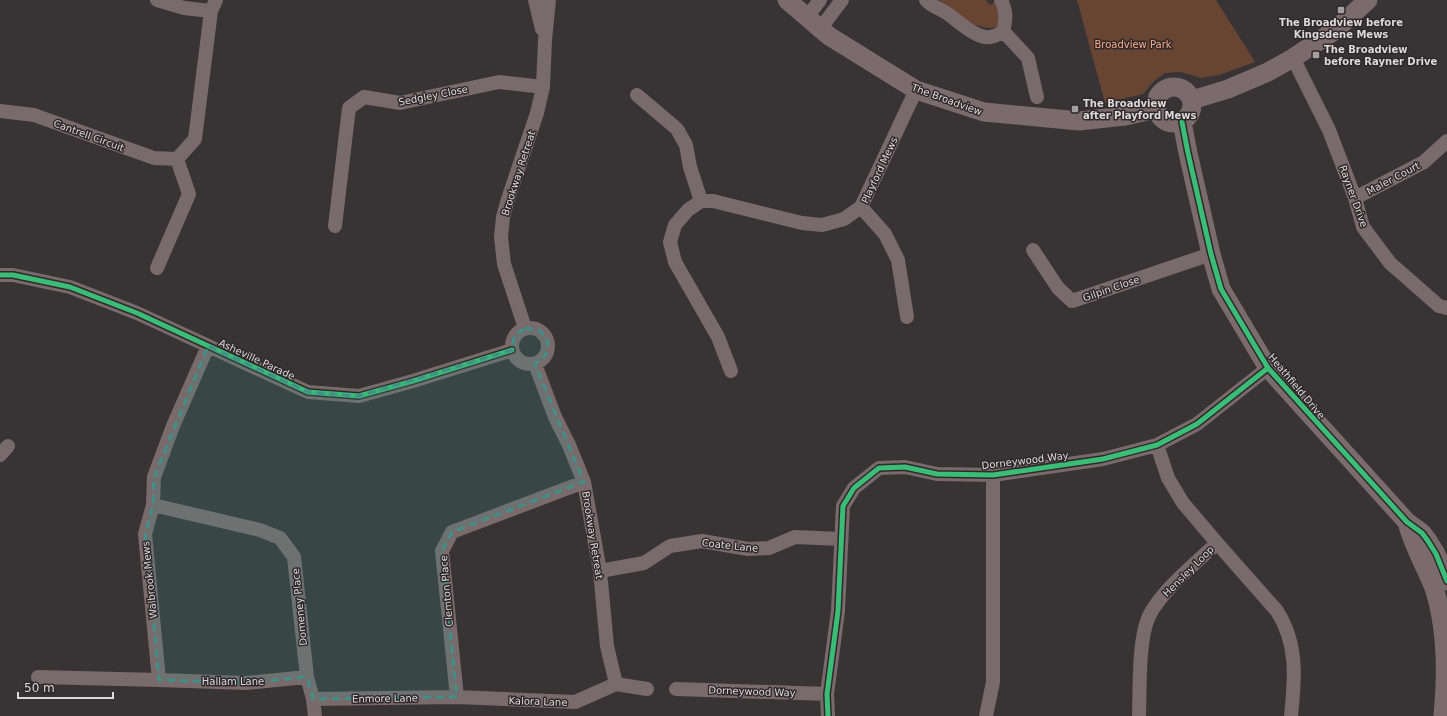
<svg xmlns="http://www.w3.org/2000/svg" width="1447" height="716" viewBox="0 0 1447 716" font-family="'DejaVu Sans',sans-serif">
<rect width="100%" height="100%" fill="#383436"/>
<!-- green -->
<path fill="#684433" d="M 939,0 L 986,0 L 990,5 L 997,1 L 1000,6 L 998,26 C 979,35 954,10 939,0 Z
M 1077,0 L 1216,0 L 1255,62 L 1219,75 L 1201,78 L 1181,72 L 1165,73 L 1154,81 L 1143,94 L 1105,103 Z"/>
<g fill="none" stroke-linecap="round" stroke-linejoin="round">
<!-- street -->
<path stroke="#796a6b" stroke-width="14" d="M 157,0 L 184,8 L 211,11
M 535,0 L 542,29
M 926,0 C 931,6 939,8 945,12 C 956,19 972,35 985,37 C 992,38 998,35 1003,31 C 1006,20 1007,11 1001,0
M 807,17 L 820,0
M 820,29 L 842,0
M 1003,31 L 1028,58 L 1037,97
M 1293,58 L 1329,130 L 1355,198 L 1363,227 L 1390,263 L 1439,306 L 1447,308
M 637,95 L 677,129 L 686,145 L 690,167 L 701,201
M 0,111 L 34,115 L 154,158 L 177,159 L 195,139 L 211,11 L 216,0
M 1355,198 L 1424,162 L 1447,141
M 861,207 L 885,234 L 898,260 L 907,317
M 335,226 L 349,108 L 364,97 L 400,103 L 499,82 L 543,87
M 1033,250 L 1058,288 L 1072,301 L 1211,254
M 157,268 L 189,194 L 177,159
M 0,275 L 13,275 L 70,287 L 137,313 L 308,392 L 359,396 L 413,381 L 512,350
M512 346a18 18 0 1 1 36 0a18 18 0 1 1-36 0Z
M 525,328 L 504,264 L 501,237 L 503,217 L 508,199 L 537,113 L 543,87 L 545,40 L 549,0
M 535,364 L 555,417 L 569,445 L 584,482 L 600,571 L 607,646 L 616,684 L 647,689
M 731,371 L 718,337 L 675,262 L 670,242 L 675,225 L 688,210 L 701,201 L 713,201 L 802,223 L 822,225 L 844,219 L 861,207 L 916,90
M 1157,445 L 1168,478 L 1183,503 L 1217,543 L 1277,611 C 1298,644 1295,678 1291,716
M 0,455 L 8,446
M 153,505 L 260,530 L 280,538 L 294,557 L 307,677 L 313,699 L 315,716
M 600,571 L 644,563 L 670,546 L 702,541 L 748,549 L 769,548 L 795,537 L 841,539
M 38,677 L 159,680 L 145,534 L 153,505 L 154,477 L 173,426 L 208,346
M 159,680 L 246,683 L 307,677
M 676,689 L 827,694
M 457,697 L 442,551 L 452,532 L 584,482
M 313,699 L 457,697 L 575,702 L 616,684
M 828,716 L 827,694 L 838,611 L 843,506 L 854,488 L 879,468 L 905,467 L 937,474 L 993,475 L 1103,459 L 1157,445 L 1197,424 L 1268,368
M 986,716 L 993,682 L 993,475
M 1139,716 C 1140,689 1138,640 1149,616 C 1161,591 1196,563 1217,543"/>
<!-- secondary -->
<path stroke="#7c6b6d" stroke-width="19" d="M 787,0 L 829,36 L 916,90 L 984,112 L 1079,121 L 1125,116 L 1156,109
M1156 105a18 18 0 1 1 36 0a18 18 0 1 1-36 0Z
M 1192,100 L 1228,89 L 1268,72 L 1293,58 L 1334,31 L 1368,0
M 1182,122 L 1188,153 L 1211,254 L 1221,289 L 1268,368 L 1407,522 L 1422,533 L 1428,541 L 1436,554 L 1447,581
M 1407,522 C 1413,546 1425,565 1434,588 C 1447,628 1447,674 1443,716"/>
<!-- cycleway casing -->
<g stroke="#2f292c" stroke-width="8">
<path id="cycleway" d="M 1182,122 L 1188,153 L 1211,254 L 1221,289 L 1268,368 L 1407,522 L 1422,533 L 1428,541 L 1436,554 L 1447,581
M 0,275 L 13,275 L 70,287 L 137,313 L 308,392 L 359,396 L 413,381 L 512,350
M 828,716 L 827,694 L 838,611 L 843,506 L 854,488 L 879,468 L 905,467 L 937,474 L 993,475 L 1103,459 L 1157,445 L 1197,424 L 1268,368"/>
</g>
<!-- cycleway -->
<use href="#cycleway" stroke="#3abd76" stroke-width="5"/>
</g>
<!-- marked area -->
<path fill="#428f89" fill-opacity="0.2" stroke="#428f89" stroke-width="3" stroke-dasharray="8 5" stroke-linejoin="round" d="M 525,328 L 539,330 L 544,335 L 548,341 L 546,355 L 535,364 L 584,482 L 452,532 L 442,551 L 457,697 L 313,699 L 307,677 L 246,683 L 159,680 L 145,534 L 153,505 L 154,477 L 208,346 L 308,392 L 359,396 L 512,350 L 514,336 Z"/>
<!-- markers -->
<g fill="#a39fa1" stroke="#2f292c" stroke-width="1.5">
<rect x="1337" y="6" width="8" height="8" rx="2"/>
<rect x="1312" y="51" width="8" height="8" rx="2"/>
<rect x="1071" y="105" width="8" height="8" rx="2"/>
</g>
<g text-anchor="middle" stroke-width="3" stroke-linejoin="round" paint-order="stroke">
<!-- poi labels -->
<g font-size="10" font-weight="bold" fill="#ddd9db" stroke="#2f292c" text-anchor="start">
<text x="1341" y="26" text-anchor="middle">The Broadview before<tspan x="1341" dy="12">Kingsdene Mews</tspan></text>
<text x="1324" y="53">The Broadview<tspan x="1324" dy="12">before Rayner Drive</tspan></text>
<text x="1083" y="107">The Broadview<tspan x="1083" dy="12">after Playford Mews</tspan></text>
</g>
<!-- park labels -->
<g font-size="10" fill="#faaa82" stroke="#2f292c">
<text x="1133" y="48">Broadview Park</text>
</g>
<!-- street labels -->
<g font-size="10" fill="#ddd9db" stroke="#2f292c">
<text transform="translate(433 95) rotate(-11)" y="4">Sedgley Close</text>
<text transform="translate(947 99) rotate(20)" y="4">The Broadview</text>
<text transform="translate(89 135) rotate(20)" y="4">Cantrell Circuit</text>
<text transform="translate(879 170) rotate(-65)" y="4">Playford Mews</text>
<text transform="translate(518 173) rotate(-72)" y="4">Brookway Retreat</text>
<text transform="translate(1393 178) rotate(-28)" y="4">Maler Court</text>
<text transform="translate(1354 196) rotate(70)" y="4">Rayner Drive</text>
<text transform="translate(1111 288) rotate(-19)" y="4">Gilpin Close</text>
<text transform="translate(257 359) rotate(25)" y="4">Asheville Parade</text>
<text transform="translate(1297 386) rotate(50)" y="4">Heathfield Drive</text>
<text transform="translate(1025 460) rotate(-7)" y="4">Dorneywood Way</text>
<text transform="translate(593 535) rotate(81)" y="4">Brookway Retreat</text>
<text transform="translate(730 545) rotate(6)" y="4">Coate Lane</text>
<text transform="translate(1188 571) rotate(-45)" y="4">Hensley Loop</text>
<text transform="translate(149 580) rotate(-96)" y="4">Walbrook Mews</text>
<text transform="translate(446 591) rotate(-95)" y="4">Clemton Place</text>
<text transform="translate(299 607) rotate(-96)" y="4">Domeney Place</text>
<text x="233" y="685">Hallam Lane</text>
<text transform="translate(752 691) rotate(2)" y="4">Dorneywood Way</text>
<text transform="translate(385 698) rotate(-1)" y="4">Enmore Lane</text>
<text transform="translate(538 701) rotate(2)" y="4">Kalora Lane</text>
</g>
</g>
<!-- scale -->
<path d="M18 692v6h95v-6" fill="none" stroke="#ddd9db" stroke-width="2"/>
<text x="24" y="692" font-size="12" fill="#ddd9db" stroke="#2f292c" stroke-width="3" paint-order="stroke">50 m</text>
</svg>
